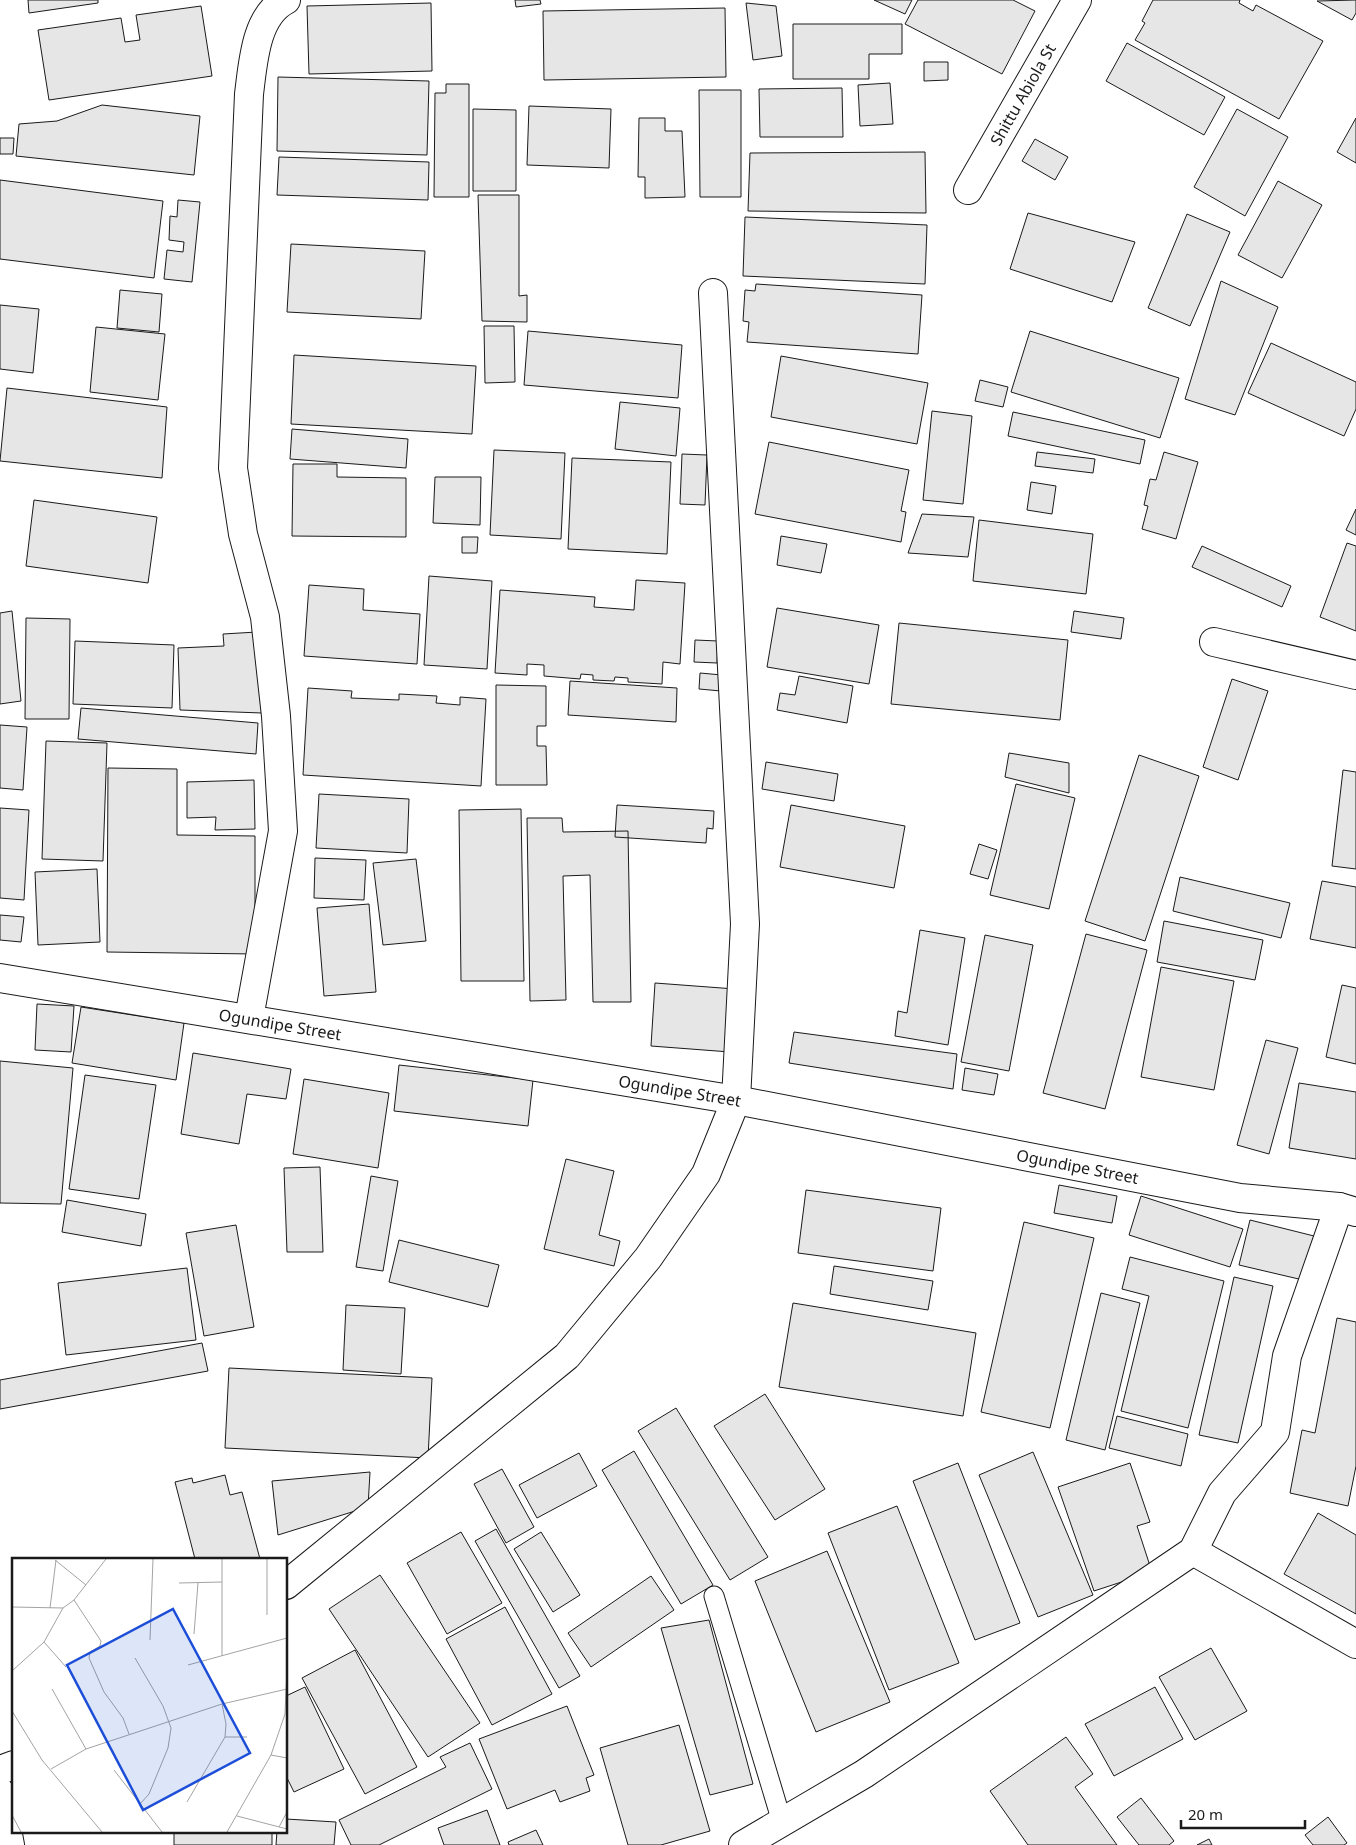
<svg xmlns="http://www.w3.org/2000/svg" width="1356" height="1845" viewBox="0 0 1356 1845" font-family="'Noto Sans',sans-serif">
<rect width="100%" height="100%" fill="#fff"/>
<!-- building -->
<path fill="#e6e6e6" stroke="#1a1a1a" d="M 28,0 L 98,0 L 98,3 L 29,13 Z
M 515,0 L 540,0 L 541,4 L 516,7 Z
M 874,0 L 912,0 L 905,14 Z
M 918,0 L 1013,0 L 1035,11 L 1002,74 L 905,24 Z
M 1153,0 L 1240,0 L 1239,3 L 1253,11 L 1256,5 L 1323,41 L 1279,119 L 1135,40 L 1145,23 L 1142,21 Z
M 1356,0 L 1356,13 L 1352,20 L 1317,1 Z
M 431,3 L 432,71 L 309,74 L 307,6 Z
M 746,3 L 776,6 L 782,56 L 753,60 Z
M 201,6 L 212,76 L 49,100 L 38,30 L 121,18 L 125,42 L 140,40 L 136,15 Z
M 725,8 L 726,77 L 544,80 L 543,11 Z
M 793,24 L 902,24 L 902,54 L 869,54 L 869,79 L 793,79 Z
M 1127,43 L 1225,97 L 1204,135 L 1106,81 Z
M 924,62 L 948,62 L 948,80 L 924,81 Z
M 278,77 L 429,81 L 427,155 L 277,151 Z
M 890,83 L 893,124 L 860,126 L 858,85 Z
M 446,84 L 469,84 L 469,197 L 434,197 L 435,93 L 446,93 Z
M 842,88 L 843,137 L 760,137 L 759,89 Z
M 699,90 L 741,90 L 741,197 L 700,197 Z
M 102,105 L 200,116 L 194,175 L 16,156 L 19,124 L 57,121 Z
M 529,106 L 611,109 L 609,168 L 527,165 Z
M 473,109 L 516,110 L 516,191 L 473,191 Z
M 1237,109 L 1288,137 L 1245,216 L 1194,187 Z
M 639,118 L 665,118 L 665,131 L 682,131 L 685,197 L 645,198 L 645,177 L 638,177 Z
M 1356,118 L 1356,163 L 1337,152 Z
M 0,138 L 14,138 L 13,154 L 0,154 Z
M 1035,139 L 1068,157 L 1055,180 L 1022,161 Z
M 925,152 L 926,213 L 748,211 L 750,153 Z
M 279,157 L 429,162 L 428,200 L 277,195 Z
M 0,180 L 163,201 L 154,278 L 0,259 Z
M 1278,181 L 1322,205 L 1282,278 L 1238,255 Z
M 478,195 L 519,195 L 519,296 L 527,295 L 527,322 L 482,321 Z
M 178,200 L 200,202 L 192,282 L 164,279 L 167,250 L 183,252 L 184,242 L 169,240 L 170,216 L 177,217 Z
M 1028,213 L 1135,242 L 1112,302 L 1010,269 Z
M 1187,214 L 1230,232 L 1190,326 L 1148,308 Z
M 745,217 L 927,225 L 925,284 L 743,276 Z
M 291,244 L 425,251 L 421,319 L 287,312 Z
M 1221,281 L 1278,307 L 1235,415 L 1185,399 Z
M 756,284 L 922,295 L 918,354 L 747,342 L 749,322 L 743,321 L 745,290 L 755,291 Z
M 120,290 L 162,294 L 159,332 L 117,328 Z
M 0,305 L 39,309 L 33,373 L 0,369 Z
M 484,326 L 514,326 L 515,382 L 485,383 Z
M 96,327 L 165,334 L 158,400 L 90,392 Z
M 528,331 L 682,345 L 678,398 L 524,385 Z
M 1030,331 L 1179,378 L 1160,438 L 1011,392 Z
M 1271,343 L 1356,382 L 1356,409 L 1344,436 L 1248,393 Z
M 294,355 L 476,366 L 472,434 L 291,424 Z
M 781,356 L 928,383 L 917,444 L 771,417 Z
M 980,380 L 1008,387 L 1003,407 L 975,401 Z
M 7,388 L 167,407 L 162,478 L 0,461 Z
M 620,402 L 680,408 L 676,456 L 615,449 Z
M 932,411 L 972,416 L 963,504 L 923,500 Z
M 1013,412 L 1145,440 L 1140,464 L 1008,436 Z
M 292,429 L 408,439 L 406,468 L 290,459 Z
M 769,442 L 909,470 L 901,511 L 906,512 L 901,542 L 755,514 Z
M 494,450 L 565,453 L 561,539 L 490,535 Z
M 1037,452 L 1095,459 L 1093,473 L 1035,466 Z
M 1164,452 L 1198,462 L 1176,539 L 1142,529 L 1148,506 L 1144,505 L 1150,479 L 1156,480 Z
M 682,454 L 707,455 L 705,505 L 680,504 Z
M 572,458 L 671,462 L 667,554 L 568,549 Z
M 293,464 L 337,464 L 337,477 L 406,478 L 406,537 L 292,536 Z
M 435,477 L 481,477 L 480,525 L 433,523 Z
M 1031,482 L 1056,486 L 1052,514 L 1027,510 Z
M 34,500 L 157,517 L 148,583 L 26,566 Z
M 1356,509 L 1356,535 L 1346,530 Z
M 922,514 L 974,517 L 968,557 L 908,553 Z
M 979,520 L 1093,534 L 1086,594 L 973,581 Z
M 781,536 L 827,544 L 821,573 L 777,565 Z
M 462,537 L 478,537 L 477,553 L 462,553 Z
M 1347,543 L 1356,546 L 1356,631 L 1320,617 Z
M 1202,546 L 1291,586 L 1282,607 L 1192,567 Z
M 429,576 L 492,581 L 487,669 L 424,665 Z
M 636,580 L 685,583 L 680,664 L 663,662 L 662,684 L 628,682 L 628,678 L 615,677 L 614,681 L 593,680 L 593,675 L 581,674 L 580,679 L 544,676 L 544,665 L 527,664 L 527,675 L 495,673 L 500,590 L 595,597 L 594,607 L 634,610 Z
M 309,585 L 364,589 L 363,610 L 420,614 L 417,664 L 304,656 Z
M 777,608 L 879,625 L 869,684 L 767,667 Z
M 12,611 L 21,701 L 0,704 L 0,613 Z
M 1074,611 L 1124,618 L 1121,639 L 1071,632 Z
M 26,618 L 70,619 L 69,719 L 25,719 Z
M 899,623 L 1068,640 L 1060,720 L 891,704 Z
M 257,632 L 262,713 L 180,710 L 178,648 L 224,646 L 223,634 Z
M 695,640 L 718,641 L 717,663 L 694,662 Z
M 75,641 L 174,645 L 172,708 L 73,704 Z
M 700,673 L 722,675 L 721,691 L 699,689 Z
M 799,676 L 853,686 L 847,723 L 777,710 L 780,693 L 795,695 Z
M 1232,679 L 1268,691 L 1238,780 L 1203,767 Z
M 570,681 L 677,688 L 676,722 L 568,715 Z
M 496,685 L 546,686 L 546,726 L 537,726 L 537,746 L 546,746 L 547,785 L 496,785 Z
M 308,688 L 352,691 L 351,698 L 399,700 L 399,694 L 437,696 L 436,703 L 460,705 L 460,697 L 486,699 L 481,786 L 303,775 Z
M 81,708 L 258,723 L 256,754 L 78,739 Z
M 0,725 L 27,727 L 23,790 L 0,788 Z
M 46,741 L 107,743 L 103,861 L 42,859 Z
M 1009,753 L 1069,763 L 1069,793 L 1005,777 Z
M 1139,755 L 1199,776 L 1145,941 L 1085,921 Z
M 766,762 L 838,774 L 834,801 L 762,789 Z
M 108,768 L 177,769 L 177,835 L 255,836 L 255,954 L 107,952 Z
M 1343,770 L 1356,772 L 1356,869 L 1332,866 Z
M 254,780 L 255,829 L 215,830 L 216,817 L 187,818 L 187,782 Z
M 1016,784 L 1075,798 L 1049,909 L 990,895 Z
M 319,794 L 409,799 L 407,853 L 316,848 Z
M 617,805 L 714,811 L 713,829 L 707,828 L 706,843 L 615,837 Z
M 791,805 L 905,826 L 894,888 L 780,867 Z
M 0,808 L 29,810 L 24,900 L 0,898 Z
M 521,809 L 524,981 L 461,981 L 459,810 Z
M 527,818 L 562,818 L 563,832 L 628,831 L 631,1002 L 593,1002 L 590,875 L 563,876 L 566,1000 L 530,1001 Z
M 979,844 L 997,850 L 988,879 L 970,874 Z
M 315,858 L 366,860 L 364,900 L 314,898 Z
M 416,859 L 426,941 L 383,945 L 373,863 Z
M 97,869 L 100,942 L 38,945 L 35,872 Z
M 1180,877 L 1290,903 L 1281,938 L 1173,911 Z
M 1322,881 L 1356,887 L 1356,948 L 1310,939 Z
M 369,904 L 376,992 L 324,996 L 317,908 Z
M 0,915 L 24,917 L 21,942 L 0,940 Z
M 1164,921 L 1263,940 L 1255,980 L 1157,962 Z
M 920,930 L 965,938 L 948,1045 L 895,1036 L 898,1011 L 907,1013 Z
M 1086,934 L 1147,950 L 1105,1109 L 1043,1093 Z
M 985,935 L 1033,945 L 1009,1071 L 961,1062 Z
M 1161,967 L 1234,981 L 1214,1090 L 1141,1077 Z
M 655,983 L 735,989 L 730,1052 L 651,1046 Z
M 1342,985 L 1356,988 L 1356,1064 L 1326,1057 Z
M 37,1004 L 74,1006 L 71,1052 L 35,1050 Z
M 81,1007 L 184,1023 L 176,1080 L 72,1063 Z
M 794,1032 L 957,1054 L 953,1089 L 789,1063 Z
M 1266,1040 L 1298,1048 L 1269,1154 L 1237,1145 Z
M 193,1053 L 291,1069 L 286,1099 L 247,1094 L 239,1144 L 181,1134 Z
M 0,1061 L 73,1068 L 61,1204 L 0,1203 Z
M 399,1065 L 533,1080 L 528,1126 L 394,1111 Z
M 965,1068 L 998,1074 L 994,1095 L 962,1090 Z
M 85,1075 L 156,1085 L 139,1199 L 69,1189 Z
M 304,1079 L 389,1093 L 378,1168 L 293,1154 Z
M 1299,1083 L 1356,1092 L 1356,1159 L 1289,1148 Z
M 566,1159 L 614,1171 L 599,1235 L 620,1241 L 614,1266 L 544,1249 Z
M 320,1167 L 323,1252 L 287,1252 L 284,1168 Z
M 371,1176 L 398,1181 L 383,1271 L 356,1267 Z
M 1059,1185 L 1117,1196 L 1112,1223 L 1054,1213 Z
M 806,1190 L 941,1208 L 933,1271 L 798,1253 Z
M 1141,1196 L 1243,1229 L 1230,1267 L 1129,1235 Z
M 67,1200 L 146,1214 L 141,1246 L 62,1232 Z
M 1250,1220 L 1314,1236 L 1303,1280 L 1239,1265 Z
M 1024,1222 L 1094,1238 L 1050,1428 L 981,1412 Z
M 236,1225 L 254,1327 L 204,1336 L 186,1233 Z
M 399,1240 L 499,1265 L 488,1307 L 389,1282 Z
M 1130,1257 L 1224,1281 L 1188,1428 L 1121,1411 L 1149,1296 L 1122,1289 Z
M 834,1266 L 933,1281 L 928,1310 L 830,1294 Z
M 187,1268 L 196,1340 L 66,1355 L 58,1283 Z
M 1234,1277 L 1273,1286 L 1238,1443 L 1199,1435 Z
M 1101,1293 L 1140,1303 L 1105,1450 L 1066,1440 Z
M 793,1303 L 976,1333 L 963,1416 L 779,1387 Z
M 346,1305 L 405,1308 L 401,1374 L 343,1370 Z
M 1337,1318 L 1356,1322 L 1356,1466 L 1348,1506 L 1290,1493 L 1302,1430 L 1315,1433 Z
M 202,1343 L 208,1371 L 0,1409 L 0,1380 Z
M 229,1368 L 432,1378 L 428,1458 L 225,1448 Z
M 765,1394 L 825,1489 L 775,1520 L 714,1426 Z
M 676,1408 L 768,1557 L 730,1580 L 638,1431 Z
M 1117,1416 L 1188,1434 L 1181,1466 L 1109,1448 Z
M 634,1451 L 713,1585 L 681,1604 L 602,1470 Z
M 1033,1452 L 1093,1595 L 1038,1617 L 979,1475 Z
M 579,1453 L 597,1486 L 537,1518 L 519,1485 Z
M 958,1463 L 1020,1623 L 975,1640 L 913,1481 Z
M 1130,1463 L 1150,1522 L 1137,1526 L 1152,1572 L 1094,1591 L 1058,1487 Z
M 502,1469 L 534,1527 L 506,1543 L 474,1484 Z
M 370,1472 L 368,1507 L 278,1535 L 272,1481 Z
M 225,1475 L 230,1495 L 242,1492 L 260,1559 L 195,1559 L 175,1482 L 192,1478 L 193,1483 Z
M 897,1506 L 959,1663 L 889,1690 L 828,1533 Z
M 1318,1513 L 1356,1535 L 1356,1614 L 1284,1574 Z
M 496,1529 L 580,1676 L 559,1688 L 475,1541 Z
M 461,1532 L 502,1603 L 447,1634 L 407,1563 Z
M 541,1532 L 580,1595 L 553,1612 L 514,1549 Z
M 827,1551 L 890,1702 L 816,1732 L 755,1581 Z
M 380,1575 L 480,1723 L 428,1757 L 329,1609 Z
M 651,1576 L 674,1610 L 591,1667 L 568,1633 Z
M 505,1607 L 552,1694 L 492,1725 L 446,1639 Z
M 709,1620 L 753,1784 L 710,1795 L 661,1628 Z
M 1211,1648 L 1247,1711 L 1195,1740 L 1159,1677 Z
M 355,1650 L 417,1767 L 365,1794 L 302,1678 Z
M 305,1687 L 344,1769 L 294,1792 L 286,1776 L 286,1696 Z
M 1155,1687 L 1183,1739 L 1114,1776 L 1085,1724 Z
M 567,1706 L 594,1775 L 586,1778 L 590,1791 L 560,1802 L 555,1790 L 507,1809 L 479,1739 Z
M 679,1725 L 710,1831 L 661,1845 L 628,1845 L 600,1748 Z
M 1066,1737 L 1093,1774 L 1075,1787 L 1117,1845 L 1028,1845 L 990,1791 Z
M 470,1743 L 492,1789 L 379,1845 L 351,1845 L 339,1820 L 446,1767 L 440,1757 Z
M 1141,1798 L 1174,1841 L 1169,1845 L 1139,1845 L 1117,1817 Z
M 487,1810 L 500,1845 L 444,1845 L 438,1828 Z
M 1328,1817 L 1347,1843 L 1344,1845 L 1313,1845 L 1305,1835 Z
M 286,1819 L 336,1822 L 334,1845 L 276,1845 L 277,1831 L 286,1831 Z
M 536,1830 L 543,1845 L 509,1845 L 508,1842 Z
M 174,1831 L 272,1831 L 272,1845 L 174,1845 Z
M 1209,1839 L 1212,1845 L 1197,1845 Z"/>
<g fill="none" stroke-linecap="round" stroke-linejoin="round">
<!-- service casing -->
<g stroke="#1a1a1a" stroke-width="21">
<path id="service" d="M 714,1596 L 782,1822"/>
</g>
<!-- minor casing -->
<g stroke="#1a1a1a" stroke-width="30">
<g id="minor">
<path d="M 1214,642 L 1356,675"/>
<path id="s1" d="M 0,978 L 736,1100 L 1240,1198 L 1339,1207 L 1356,1212"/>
<path d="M 249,1018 L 283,831 L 276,716 L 265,617 L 243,534 L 233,468 L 249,94 C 253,64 255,16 286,0"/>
<path d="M 1193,1551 L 1356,1644"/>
<path d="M 286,1585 L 567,1356 L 648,1258 L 706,1174 L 736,1100 L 745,924 L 713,293"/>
<path d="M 0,1770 L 14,1765"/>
<path d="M 0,1792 L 10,1845"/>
<path d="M 743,1845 L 864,1774 L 1193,1551 L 1222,1493 L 1275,1432 L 1287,1356 L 1339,1207"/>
</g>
</g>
<!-- tertiary casing -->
<g stroke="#1a1a1a" stroke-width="30">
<g id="tertiary">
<path id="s2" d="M 968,190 L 1077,0"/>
</g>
</g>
<!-- service -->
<use href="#service" stroke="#fff" stroke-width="19"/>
<!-- minor -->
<use href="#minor" stroke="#fff" stroke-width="28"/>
<!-- tertiary -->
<use href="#tertiary" stroke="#fff" stroke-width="28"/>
</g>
<g text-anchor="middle" stroke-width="4" stroke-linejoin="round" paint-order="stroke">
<!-- street labels -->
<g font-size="16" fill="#1a1a1a" stroke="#fff">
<text dy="6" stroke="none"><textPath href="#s2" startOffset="110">Shittu Abiola St</textPath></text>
<text dy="6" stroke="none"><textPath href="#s1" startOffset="284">Ogundipe Street</textPath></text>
<text dy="6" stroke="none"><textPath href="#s1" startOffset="689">Ogundipe Street</textPath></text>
<text dy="6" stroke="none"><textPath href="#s1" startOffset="1094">Ogundipe Street</textPath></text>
</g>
</g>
<!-- overview -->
<g transform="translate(12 1558)">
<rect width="275" height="275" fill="#fff"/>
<path fill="none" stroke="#a3a3a3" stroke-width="1" d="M 43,2 L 74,27M 167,25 L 210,24M 62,42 L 89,83 L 88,88 L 78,94 L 77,100 L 92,134 L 111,160 L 117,176M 0,49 L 51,50M 38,50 L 44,2M 255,57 L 255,1M 182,76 L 186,25M 138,82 L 141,1M 32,84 L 54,109M 210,98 L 210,1M 123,100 L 151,148 L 159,170 L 156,190 L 137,236 L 128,246M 176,107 L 275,80M 0,113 L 32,84 L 51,50 L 62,42 L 94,1M 40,131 L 74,191M 0,153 L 30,202 L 90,274M 213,179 L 235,179M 259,197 L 275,200M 39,211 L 74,191 L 210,146 L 275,131M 102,212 L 150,274M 175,244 L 213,179 L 214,166 L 210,146M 0,257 L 9,274M 225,258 L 275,271M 267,269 L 275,254M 215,274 L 259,197 L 273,156 L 275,110"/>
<path fill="#1d4ed8" fill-opacity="0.15" stroke="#1d4ed8" stroke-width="2.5" d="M 161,51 L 238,195 L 131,252 L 55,107 Z"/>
<rect width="275" height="275" fill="none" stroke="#1a1a1a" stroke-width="2.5"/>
</g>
<!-- scale -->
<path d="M1181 1820v8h124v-8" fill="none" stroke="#1a1a1a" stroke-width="2.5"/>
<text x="1188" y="1820" font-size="15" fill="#1a1a1a" stroke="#ffffff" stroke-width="4" paint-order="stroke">20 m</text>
</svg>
